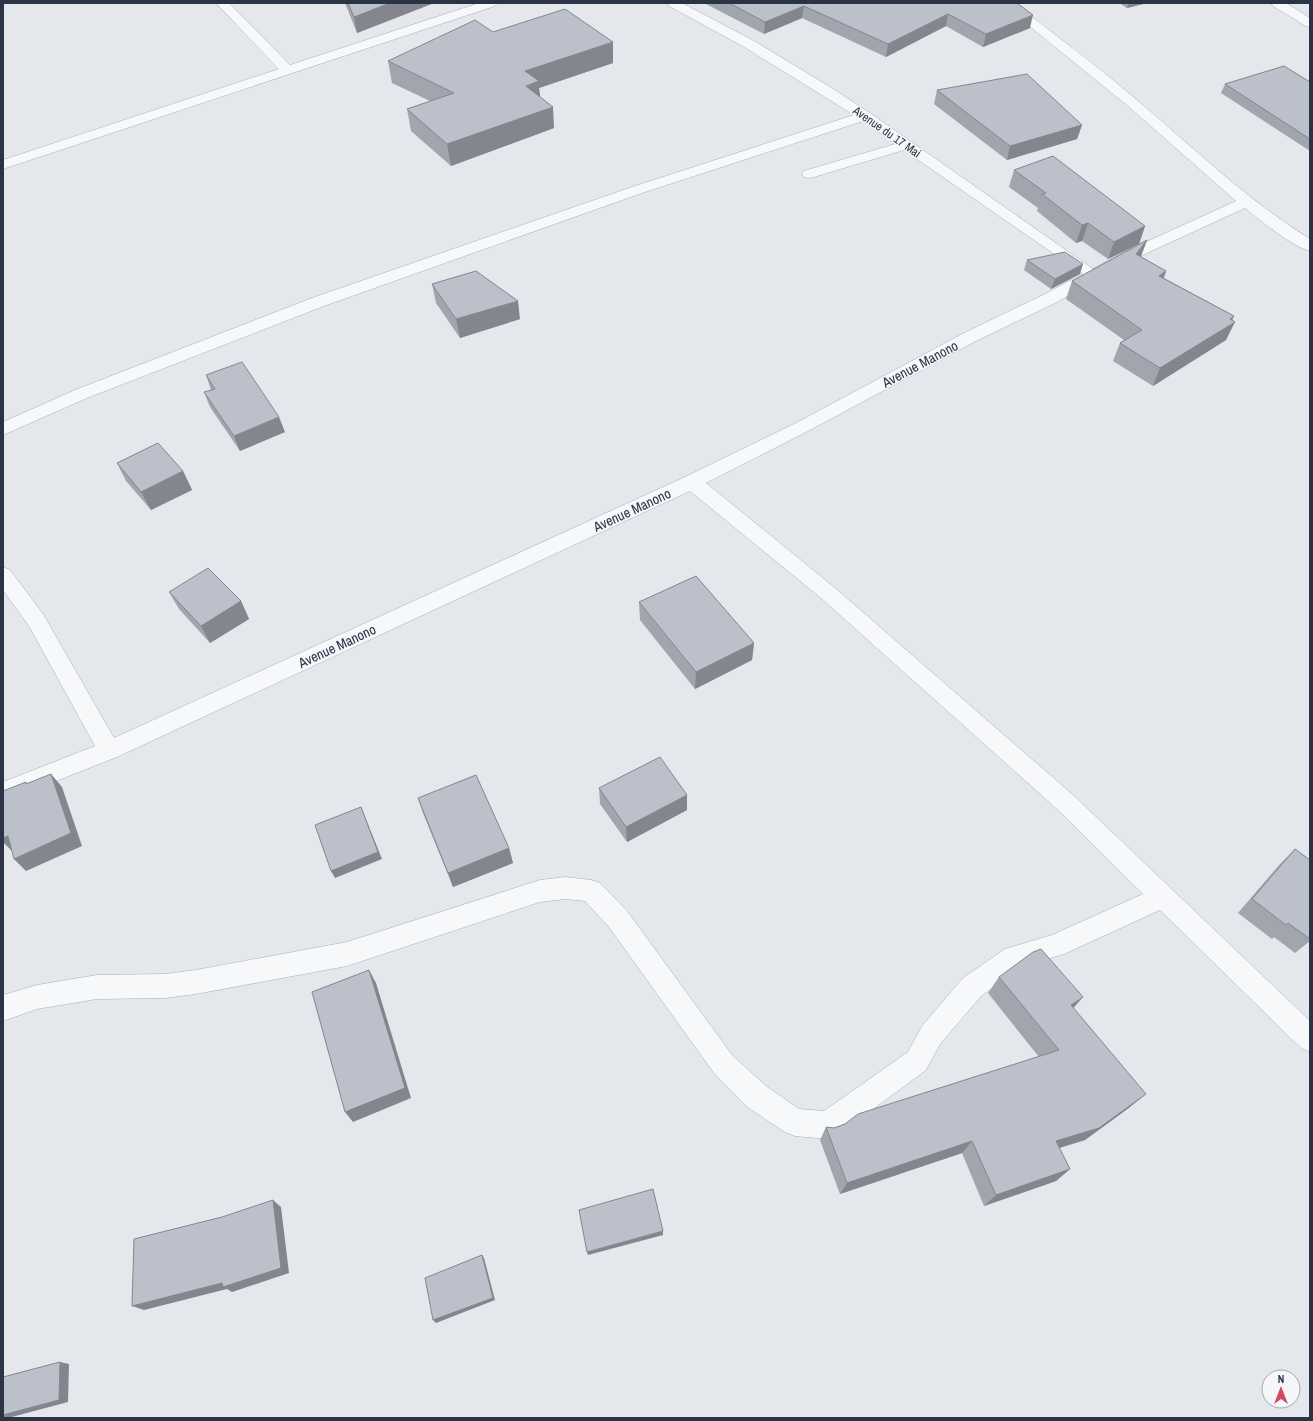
<svg xmlns="http://www.w3.org/2000/svg" width="1313" height="1421" viewBox="0 0 1313 1421" font-family="'Archivo Narrow',sans-serif">
<rect width="100%" height="100%" fill="#e4e7ec"/>
<g fill="none" stroke-linecap="round" stroke-linejoin="round">
<!-- minor casing -->
<g stroke="#a9aeb7" stroke-width="1">
<path id="minor" d="M 216,3 L 229,3 L 290,65 L 479,3 L 497,3 L 495,6 L 3,169 L 3,160 L 279,69 Z
M 667,3 L 682,3 L 756,42 L 830,87 L 870,113 L 1093,269 L 1122,253 L 1236,201 L 1128,106 L 1001,3 L 1015,3 C 1055,36 1098,66 1138,101 C 1195,149 1247,200 1310,239 L 1310,251 C 1291,246 1261,221 1245,208 L 1134,259 L 1055,303 L 976,341 L 810,430 L 706,483 L 835,588 L 1073,795 L 1310,1021 L 1310,1052 L 1301,1048 L 1160,910 L 1064,954 L 1021,967 L 981,996 L 940,1044 L 926,1070 L 838,1135 L 828,1139 L 795,1136 L 785,1132 L 746,1106 L 714,1073 L 609,927 L 585,901 L 565,899 L 540,902 L 347,966 L 196,994 L 165,998 L 97,999 L 37,1009 L 3,1021 L 3,995 L 37,985 L 97,975 L 165,974 L 196,970 L 347,942 L 540,880 L 565,877 L 591,880 L 600,883 L 627,911 L 732,1055 L 766,1086 L 799,1109 L 824,1111 L 908,1052 L 922,1026 L 963,978 L 1005,949 L 1052,935 L 1143,894 L 1057,809 L 821,598 L 690,491 L 117,757 L 3,802 L 3,782 L 95,746 L 29,626 L 3,590 L 3,567 L 10,570 L 43,614 L 114,738 L 685,477 L 798,422 L 964,333 L 1043,295 L 1083,274 L 904,150 L 814,177 L 809,178 L 804,177 L 802,174 L 804,171 L 895,144 L 863,121 L 642,193 L 324,306 L 87,398 L 3,435 L 3,422 L 75,390 L 312,298 L 632,187 L 854,115 L 746,48 L 669,6 Z
M 1271,3 L 1286,3 L 1310,18 L 1310,27 L 1306,26 L 1273,6 Z"/>
</g>
<!-- minor -->
<use href="#minor" fill="#f7f8fa" fill-rule="evenodd"/>
</g>
<!-- wall -->
<path fill="#a1a5ae" d="M 345,3 L 434,3 L 357,33 Z
M 704,3 L 1017,3 L 1030,28 L 983,47 L 946,26 L 886,57 L 802,18 L 764,34 Z
M 1119,3 L 1147,3 L 1127,8 Z
M 493,32 L 613,63 L 539,88 L 540,97 L 554,128 L 451,166 L 411,131 L 407,109 L 430,101 L 392,83 L 388,61 Z
M 1310,82 L 1310,151 L 1221,93 L 1225,84 Z
M 937,90 L 1082,125 L 1077,139 L 1007,160 L 934,104 Z
M 1014,170 L 1145,226 L 1139,244 L 1108,259 L 1082,241 L 1076,243 L 1037,211 L 1038,208 L 1009,187 Z
M 1147,240 L 1141,257 L 1166,271 L 1164,278 L 1234,316 L 1232,321 L 1226,340 L 1153,386 L 1113,361 L 1120,343 L 1124,340 L 1066,299 L 1072,281 Z
M 1027,260 L 1080,274 L 1051,289 L 1024,270 Z
M 432,284 L 520,319 L 460,338 L 436,303 Z
M 206,375 L 285,432 L 240,451 L 210,407 L 204,392 L 211,390 Z
M 117,463 L 183,471 L 192,490 L 151,510 L 126,481 Z
M 169,592 L 241,601 L 249,619 L 210,643 L 179,609 Z
M 639,602 L 754,643 L 752,660 L 695,689 L 640,620 Z
M 599,788 L 687,810 L 627,842 L 600,804 Z
M 418,798 L 509,848 L 513,863 L 453,887 L 423,813 Z
M 1295,849 L 1310,860 L 1310,941 L 1295,953 L 1274,937 L 1272,939 L 1238,913 L 1280,864 Z
M 999,977 L 1073,1008 L 1130,1107 L 1085,1140 L 1059,1148 L 1070,1169 L 1056,1181 L 984,1206 L 962,1153 L 840,1194 L 820,1140 L 826,1127 L 834,1128 L 1039,1057 L 988,993 Z"/>
<!-- shaded-wall -->
<path fill="#83868d" d="M 390,3 L 434,3 L 357,33 L 354,17 Z
M 1129,3 L 1147,3 L 1127,8 Z
M 804,6 L 802,18 L 764,34 L 765,22 Z
M 948,14 L 946,26 L 886,57 L 888,44 Z
M 1033,15 L 1030,28 L 983,47 L 986,34 Z
M 613,42 L 613,63 L 539,88 L 541,103 L 526,86 L 525,71 Z
M 553,107 L 554,128 L 451,166 L 447,144 Z
M 1082,125 L 1077,139 L 1007,160 L 1010,146 Z
M 1088,223 L 1082,241 L 1076,243 L 1082,225 Z
M 1145,226 L 1139,244 L 1108,259 L 1114,242 Z
M 1147,240 L 1140,258 L 1136,254 Z
M 1083,264 L 1080,274 L 1051,289 L 1055,279 Z
M 1166,271 L 1159,289 L 1159,276 Z
M 518,301 L 520,319 L 460,338 L 456,319 Z
M 1234,316 L 1229,326 L 1235,322 L 1226,340 L 1153,386 L 1160,368 Z
M 279,417 L 285,432 L 240,451 L 234,436 Z
M 183,471 L 192,490 L 151,510 L 141,492 Z
M 241,601 L 249,619 L 210,643 L 201,626 Z
M 754,643 L 752,660 L 695,689 L 696,672 Z
M 51,774 L 62,787 L 82,846 L 26,871 L 14,859 Z
M 687,795 L 687,810 L 627,842 L 626,827 Z
M 361,807 L 382,859 L 335,878 L 331,871 Z
M 8,836 L 13,852 L 3,842 L 3,838 Z
M 509,848 L 513,863 L 453,887 L 448,873 Z
M 369,970 L 376,983 L 411,1098 L 353,1122 L 345,1112 Z
M 1083,997 L 1069,1013 L 1071,1005 Z
M 1146,1094 L 1130,1107 L 1085,1140 L 1043,1153 L 1056,1141 Z
M 972,1141 L 962,1153 L 840,1194 L 847,1183 Z
M 1070,1169 L 1056,1181 L 984,1206 L 996,1195 Z
M 273,1200 L 281,1207 L 289,1273 L 232,1292 L 227,1289 L 144,1310 L 132,1306 Z
M 663,1231 L 663,1235 L 588,1255 L 587,1252 Z
M 482,1255 L 484,1258 L 495,1300 L 436,1323 L 433,1320 Z
M 60,1362 L 69,1364 L 68,1402 L 8,1418 L 3,1418 L 3,1415 Z"/>
<!-- building -->
<path fill="#bbc0ca" stroke="#83868d" d="M 348,3 L 390,3 L 354,17 Z
M 729,3 L 1017,3 L 1033,15 L 986,34 L 948,14 L 888,44 L 804,6 L 765,22 Z
M 565,9 L 613,42 L 525,71 L 539,81 L 526,86 L 553,107 L 447,144 L 407,109 L 454,93 L 388,61 L 475,20 L 493,32 Z
M 1284,66 L 1310,82 L 1310,139 L 1225,84 Z
M 1027,74 L 1082,125 L 1010,146 L 937,90 Z
M 1053,156 L 1145,226 L 1114,242 L 1088,223 L 1082,225 L 1042,194 L 1046,193 L 1014,170 Z
M 1147,240 L 1136,254 L 1166,271 L 1159,276 L 1234,316 L 1230,319 L 1235,322 L 1160,368 L 1120,343 L 1142,330 L 1072,281 Z
M 1065,252 L 1083,264 L 1055,279 L 1027,260 Z
M 476,271 L 518,301 L 456,319 L 432,284 Z
M 242,362 L 279,417 L 234,436 L 204,392 L 215,389 L 206,375 Z
M 158,443 L 183,471 L 141,492 L 117,463 Z
M 208,568 L 241,601 L 201,626 L 169,592 Z
M 696,576 L 754,643 L 696,672 L 639,602 Z
M 660,757 L 687,795 L 626,827 L 599,788 Z
M 51,774 L 71,833 L 14,859 L 8,836 L 3,838 L 3,791 L 26,782 L 26,784 Z
M 476,775 L 509,848 L 448,873 L 418,798 Z
M 361,807 L 378,852 L 331,871 L 315,825 Z
M 1295,849 L 1310,860 L 1310,939 L 1288,923 L 1286,925 L 1252,899 Z
M 1041,949 L 1083,997 L 1071,1005 L 1146,1094 L 1099,1128 L 1056,1141 L 1070,1169 L 996,1195 L 972,1141 L 847,1183 L 826,1127 L 834,1128 L 845,1124 L 858,1114 L 1059,1050 L 999,977 L 1033,952 Z
M 369,970 L 405,1088 L 345,1112 L 312,992 Z
M 653,1189 L 663,1231 L 587,1252 L 579,1210 Z
M 273,1200 L 281,1268 L 223,1287 L 222,1283 L 132,1306 L 134,1239 L 222,1217 Z
M 482,1255 L 493,1298 L 433,1320 L 425,1278 Z
M 60,1362 L 59,1400 L 3,1415 L 3,1377 Z"/>
<g text-anchor="middle" stroke-width="3" stroke-linejoin="round" paint-order="stroke">
<!-- far-street labels -->
<g font-size="12" fill="#2b3445" stroke="#f4f6f9">
<text transform="translate(887 132) rotate(35)" y="4">Avenue du 17 Mai</text>
</g>
<!-- street labels -->
<g font-size="14" fill="#2b3445" stroke="#f4f6f9">
<text transform="translate(920 364) rotate(-28)" y="5">Avenue Manono</text>
<text transform="translate(632 510) rotate(-25)" y="5">Avenue Manono</text>
<text transform="translate(337 646) rotate(-25)" y="5">Avenue Manono</text>
</g>
</g>
<!-- border -->
<rect width="1313" height="1421" fill="none" stroke="#2b3445" stroke-width="8"/>
<!-- north arrow -->
<g transform="translate(1281 1389)"><circle r="19" fill="#f4f6f9" stroke="#a4a8b1"/>
<path d="M0-3L7 15L0 10L-7 15Z" fill="#d1495b"/>
<text y="-6" font-size="11" font-weight="bold" text-anchor="middle" fill="#2b3445">N</text>
</g>
</svg>
